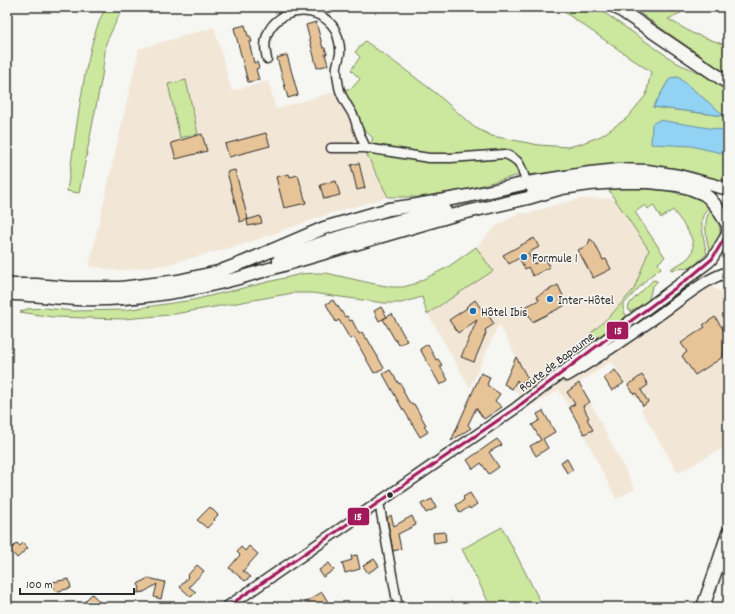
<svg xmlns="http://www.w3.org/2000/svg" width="735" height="614" viewBox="0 0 735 614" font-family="Dekko,sans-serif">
<rect width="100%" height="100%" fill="#f6f6f2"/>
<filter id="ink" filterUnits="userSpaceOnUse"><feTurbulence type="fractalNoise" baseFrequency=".025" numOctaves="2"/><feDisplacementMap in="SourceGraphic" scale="8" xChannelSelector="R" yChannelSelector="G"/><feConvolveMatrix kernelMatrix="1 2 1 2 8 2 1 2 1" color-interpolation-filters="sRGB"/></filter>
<g filter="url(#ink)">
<!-- built -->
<path fill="#f2e7d7" d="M 214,27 L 232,91 L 268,81 L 276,109 L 333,92 L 355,130 L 388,197 L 332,213 L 242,245 L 165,265 L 117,271 L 89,266 L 139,49 Z
M 614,198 L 649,250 L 634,289 L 611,315 L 590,334 L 596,343 L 698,268 L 716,290 L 728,293 L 728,422 L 723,448 L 678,473 L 641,410 L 644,408 L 611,362 L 579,383 L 587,396 L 635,489 L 616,499 L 573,412 L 558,390 L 534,405 L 504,384 L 516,357 L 499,324 L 470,388 L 428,314 L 493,271 L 476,247 L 496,226 L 518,213 L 531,213 L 554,205 L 581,199 Z"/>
<!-- green -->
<path fill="#cce79e" stroke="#7c8964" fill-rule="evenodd" d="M 106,7 L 123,7 L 106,43 L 102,76 L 79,193 L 67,191 C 73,152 78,113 85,74 C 90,51 95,27 106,7 Z
M 557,7 L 596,7 L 677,63 L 706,76 L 720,85 L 728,93 L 728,177 L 719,184 L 706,179 L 696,173 L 674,168 L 639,165 L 515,176 L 464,190 L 420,197 L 388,197 L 366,153 L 373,138 L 359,125 L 342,90 L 352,88 L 360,79 L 351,70 L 360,57 L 355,52 L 365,41 L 404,69 L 437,94 L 474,127 L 492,136 L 539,145 L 568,147 L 580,144 L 601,136 L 627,118 L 646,95 L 651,72 ZM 678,77 L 724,116 L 653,107 L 670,78 Z
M 631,7 L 693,7 L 668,19 L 692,33 L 728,46 L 728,75 Z
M 186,80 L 198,134 L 180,138 L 168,84 Z
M 632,188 C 643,189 672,189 680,195 L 683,191 L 698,196 L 710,205 C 707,209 703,214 702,219 C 701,226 705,247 707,254 C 701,258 695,267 688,268 C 682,269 677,268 671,270 L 672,268 C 677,265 684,262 688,258 C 703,244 681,222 673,210 L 661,218 L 653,205 L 648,209 L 645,205 L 635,212 L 665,257 L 658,263 L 661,268 L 649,277 L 623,305 L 623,308 L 626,316 L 625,318 L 594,340 L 590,334 L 611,315 L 634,289 L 649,250 L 608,189 Z
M 712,208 C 718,218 724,235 717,246 C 715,249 712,251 710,253 C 707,244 704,226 707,217 C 708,214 710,211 712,208 Z
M 476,247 L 493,271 L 427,314 L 422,297 L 401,303 L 384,303 L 312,293 L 293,293 L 169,315 L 124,319 L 53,317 L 20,312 L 27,309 L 45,308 L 73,311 L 125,310 L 193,300 L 301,274 L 317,273 L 326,273 L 370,283 L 392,287 L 403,287 L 414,284 L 448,267 Z
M 653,280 L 657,281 L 657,282 L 652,287 L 649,299 L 648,301 L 630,312 L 628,308 L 630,303 Z
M 502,527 L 543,607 L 491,607 L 462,549 Z"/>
<!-- water -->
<path fill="#92d3f4" stroke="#6990a4" d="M 678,77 L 725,116 L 653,107 L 670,78 Z
M 659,120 L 728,131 L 728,152 L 726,154 L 691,146 L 651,144 L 652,124 Z"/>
<!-- building -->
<path fill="#e7c498" stroke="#2b2b2b" d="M 316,22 L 323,48 L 325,48 L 327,54 L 325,54 L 328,65 L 317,68 L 306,25 Z
M 245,25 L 248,36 L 250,36 L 252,42 L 249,42 L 254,63 L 257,62 L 259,68 L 256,69 L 259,80 L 248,82 L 234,28 Z
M 287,55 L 298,95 L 288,98 L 277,58 Z
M 266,133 L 270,146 L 229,157 L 225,144 Z
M 202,134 L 207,151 L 176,159 L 171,143 Z
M 359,163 L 365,188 L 357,190 L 351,165 Z
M 235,170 L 248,219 L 240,222 L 227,172 Z
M 289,174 L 290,177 L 298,175 L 306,203 L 284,208 L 276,177 Z
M 336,181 L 340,195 L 324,199 L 320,185 Z
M 260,216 L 262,223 L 248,226 L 247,220 Z
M 534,238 L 539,247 L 528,253 L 534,264 L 545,258 L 550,267 L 533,276 L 528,267 L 525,269 L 519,258 L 509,264 L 503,255 Z
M 590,239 L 594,242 L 603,260 L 606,259 L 611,269 L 593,278 L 578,250 L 588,245 Z
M 558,285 L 563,296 L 560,297 L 564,306 L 532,322 L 525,307 L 539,300 L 537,296 Z
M 333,300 L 336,305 L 337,305 L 345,317 L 347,316 L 350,321 L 352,320 L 359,334 L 362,332 L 366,339 L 367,338 L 384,368 L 374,373 L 354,337 L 350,339 L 339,320 L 336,322 L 326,304 Z
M 475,300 L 485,314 L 487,313 L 494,324 L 485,330 L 486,333 L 474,362 L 461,357 L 477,320 L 458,333 L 449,320 L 467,308 L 466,307 Z
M 381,307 L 387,317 L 379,321 L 374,311 Z
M 392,314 L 407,341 L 399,345 L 396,340 L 395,340 L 383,319 Z
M 715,317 L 725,332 L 723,357 L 695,375 L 682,356 L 687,352 L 681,343 L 705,327 L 703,325 Z
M 428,344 L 436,360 L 438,359 L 442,365 L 440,366 L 448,380 L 440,385 L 420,349 Z
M 516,357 L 528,379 L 519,384 L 517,380 L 512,389 L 504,384 Z
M 390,370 L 399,384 L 400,383 L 404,390 L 403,391 L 409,402 L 410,402 L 412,405 L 414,404 L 426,425 L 424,426 L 428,432 L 420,437 L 404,410 L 403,410 L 383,374 Z
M 615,370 L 624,383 L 612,391 L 604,378 Z
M 481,373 L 490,377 L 487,385 L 500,394 L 495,401 L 502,407 L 484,419 L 476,408 L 468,425 L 471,428 L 451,441 Z
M 642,375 L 648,385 L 641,390 L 648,402 L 643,406 L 636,393 L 634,394 L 628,385 Z
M 579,383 L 590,402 L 583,406 L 589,418 L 587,419 L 593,430 L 584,434 L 569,407 L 575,404 L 567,392 Z
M 543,411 L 555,432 L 543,439 L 548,448 L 536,456 L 530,446 L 541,440 L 532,425 L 540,420 L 537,414 Z
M 497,439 L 502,445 L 489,452 L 499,467 L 489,474 L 481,463 L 473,469 L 467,460 Z
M 567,459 L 573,470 L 567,473 L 561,462 Z
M 470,493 L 477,504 L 470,509 L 469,507 L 460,513 L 456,505 L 464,500 L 463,497 Z
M 432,499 L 436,508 L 426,513 L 421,504 Z
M 210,507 L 218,515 L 214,519 L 215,520 L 207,528 L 197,520 Z
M 391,515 L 394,526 L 412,516 L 416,525 L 398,534 L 401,549 L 393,551 L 387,518 Z
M 445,532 L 446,541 L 434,543 L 433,533 Z
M 17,543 L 20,546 L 23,543 L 28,548 L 17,558 L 10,550 Z
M 249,546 L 258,554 L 243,571 L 251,577 L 245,581 L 229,568 L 240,555 L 237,552 L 241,547 L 245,551 Z
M 357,555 L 360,569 L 345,573 L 342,563 L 352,560 L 351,556 Z
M 374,559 L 379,566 L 368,573 L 363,566 Z
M 329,563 L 334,570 L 323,577 L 319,570 Z
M 197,565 L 204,571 L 189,587 L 196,592 L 191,597 L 180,587 L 188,577 L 187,576 Z
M 148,578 L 165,582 L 161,599 L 154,597 L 157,584 L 144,592 L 137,593 L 140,588 L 138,584 Z
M 69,579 L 71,588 L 55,592 L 53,582 Z
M 322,592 L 331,607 L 310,607 L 306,602 Z
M 92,594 L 105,607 L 79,607 Z"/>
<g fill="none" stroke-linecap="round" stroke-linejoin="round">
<!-- minor casing -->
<g stroke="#2b2b2b" stroke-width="11">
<path id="minor" d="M 267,59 C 265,50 264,43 267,35 C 277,8 315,4 332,25 C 337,31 341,46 340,54 C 339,58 338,62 337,66 C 336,72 338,81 339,87 C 341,98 349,107 354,117 C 356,121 356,125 358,129 C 360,135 363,142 366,148
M 331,148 L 366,148 L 429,158 L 451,158 L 505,154 C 510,156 514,158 518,162 C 524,169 525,187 533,190 C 536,191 542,189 546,189
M 379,502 L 398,607"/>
</g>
<!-- major casing -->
<g stroke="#2b2b2b" stroke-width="13">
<path id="major" d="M 567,376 C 601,356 634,333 666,310 C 686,296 705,279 728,272
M 227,607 L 516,408 L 593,349 L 709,262 L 712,259 L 727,234"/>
</g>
<!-- highway casing -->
<g stroke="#2b2b2b" stroke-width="15">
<path id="highway" d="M 616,7 L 728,83
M 728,222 L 728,238
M 279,260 C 332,236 388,222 445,211
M 7,284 L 13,285 L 36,285 L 69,288 L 121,288 L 178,281 L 218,272 L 247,261 L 324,228 L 389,209 L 417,205 L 468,196 L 527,183 L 590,173 L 619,170 L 647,171 L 679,176 L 728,189
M 7,293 L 15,294 C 36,295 56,298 76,299 C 131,301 186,292 239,278 L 454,215 L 528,198 L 562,188 L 590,184 L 620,182 L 649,182 L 677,185 L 689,188 L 704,194 L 709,198 L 716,206 L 728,225
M 703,607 L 717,567 L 728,533"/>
</g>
<!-- minor -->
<use href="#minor" stroke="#f6f6f2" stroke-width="8"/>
<!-- major -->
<use href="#major" stroke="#f6f6f2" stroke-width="10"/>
<!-- highway -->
<use href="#highway" stroke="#f6f6f2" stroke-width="12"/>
<!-- bus-1 casing -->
<g stroke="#f6f6f2" stroke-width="6">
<path id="bus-1" d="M 227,607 L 516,408 L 593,349 L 693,275 L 712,259 L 727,234 L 728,222"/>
</g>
<!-- bus-1 -->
<use href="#bus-1" stroke="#a3195c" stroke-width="3"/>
</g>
</g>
<!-- markers -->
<g fill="#1f6fb2" stroke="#f6f6f2" stroke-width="1.5">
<circle cx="524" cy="257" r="4"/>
<circle cx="550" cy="299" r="4"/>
<circle cx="473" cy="311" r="4"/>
</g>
<circle fill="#2b2b2b" stroke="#f6f6f2" stroke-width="1.5" cx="390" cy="495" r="3.5"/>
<g text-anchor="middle" stroke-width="3" stroke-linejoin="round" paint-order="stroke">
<!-- poi labels -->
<g font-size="13" fill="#2b2b2b" stroke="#f6f6f2" text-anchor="start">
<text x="532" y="262">Formule 1</text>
<text x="558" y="304">Inter-Hôtel</text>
<text x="481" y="316">Hôtel Ibis</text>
</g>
<!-- street labels -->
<g font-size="13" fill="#2b2b2b" stroke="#f6f6f2">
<text transform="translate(556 361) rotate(-37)" y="5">Route de Bapaume</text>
</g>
</g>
<g stroke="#f6f6f2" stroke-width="1.5">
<rect x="606" y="321" width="23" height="19" rx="4" fill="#a3195c"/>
<rect x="347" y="507" width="23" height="19" rx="4" fill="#a3195c"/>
</g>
<g font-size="11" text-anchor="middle" font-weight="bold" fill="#fff">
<text x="618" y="334">15</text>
<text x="358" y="520">15</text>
</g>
<!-- margin -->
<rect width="735" height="614" fill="none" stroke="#f6f6f2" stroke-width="24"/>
<rect x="12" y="12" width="711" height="590" fill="none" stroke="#2b2b2b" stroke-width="1.5" filter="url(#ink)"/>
<!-- scale -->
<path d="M20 588v6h114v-6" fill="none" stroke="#2b2b2b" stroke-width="2"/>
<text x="26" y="588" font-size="12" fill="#2b2b2b" stroke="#f6f6f2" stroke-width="3" paint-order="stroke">100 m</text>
</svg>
